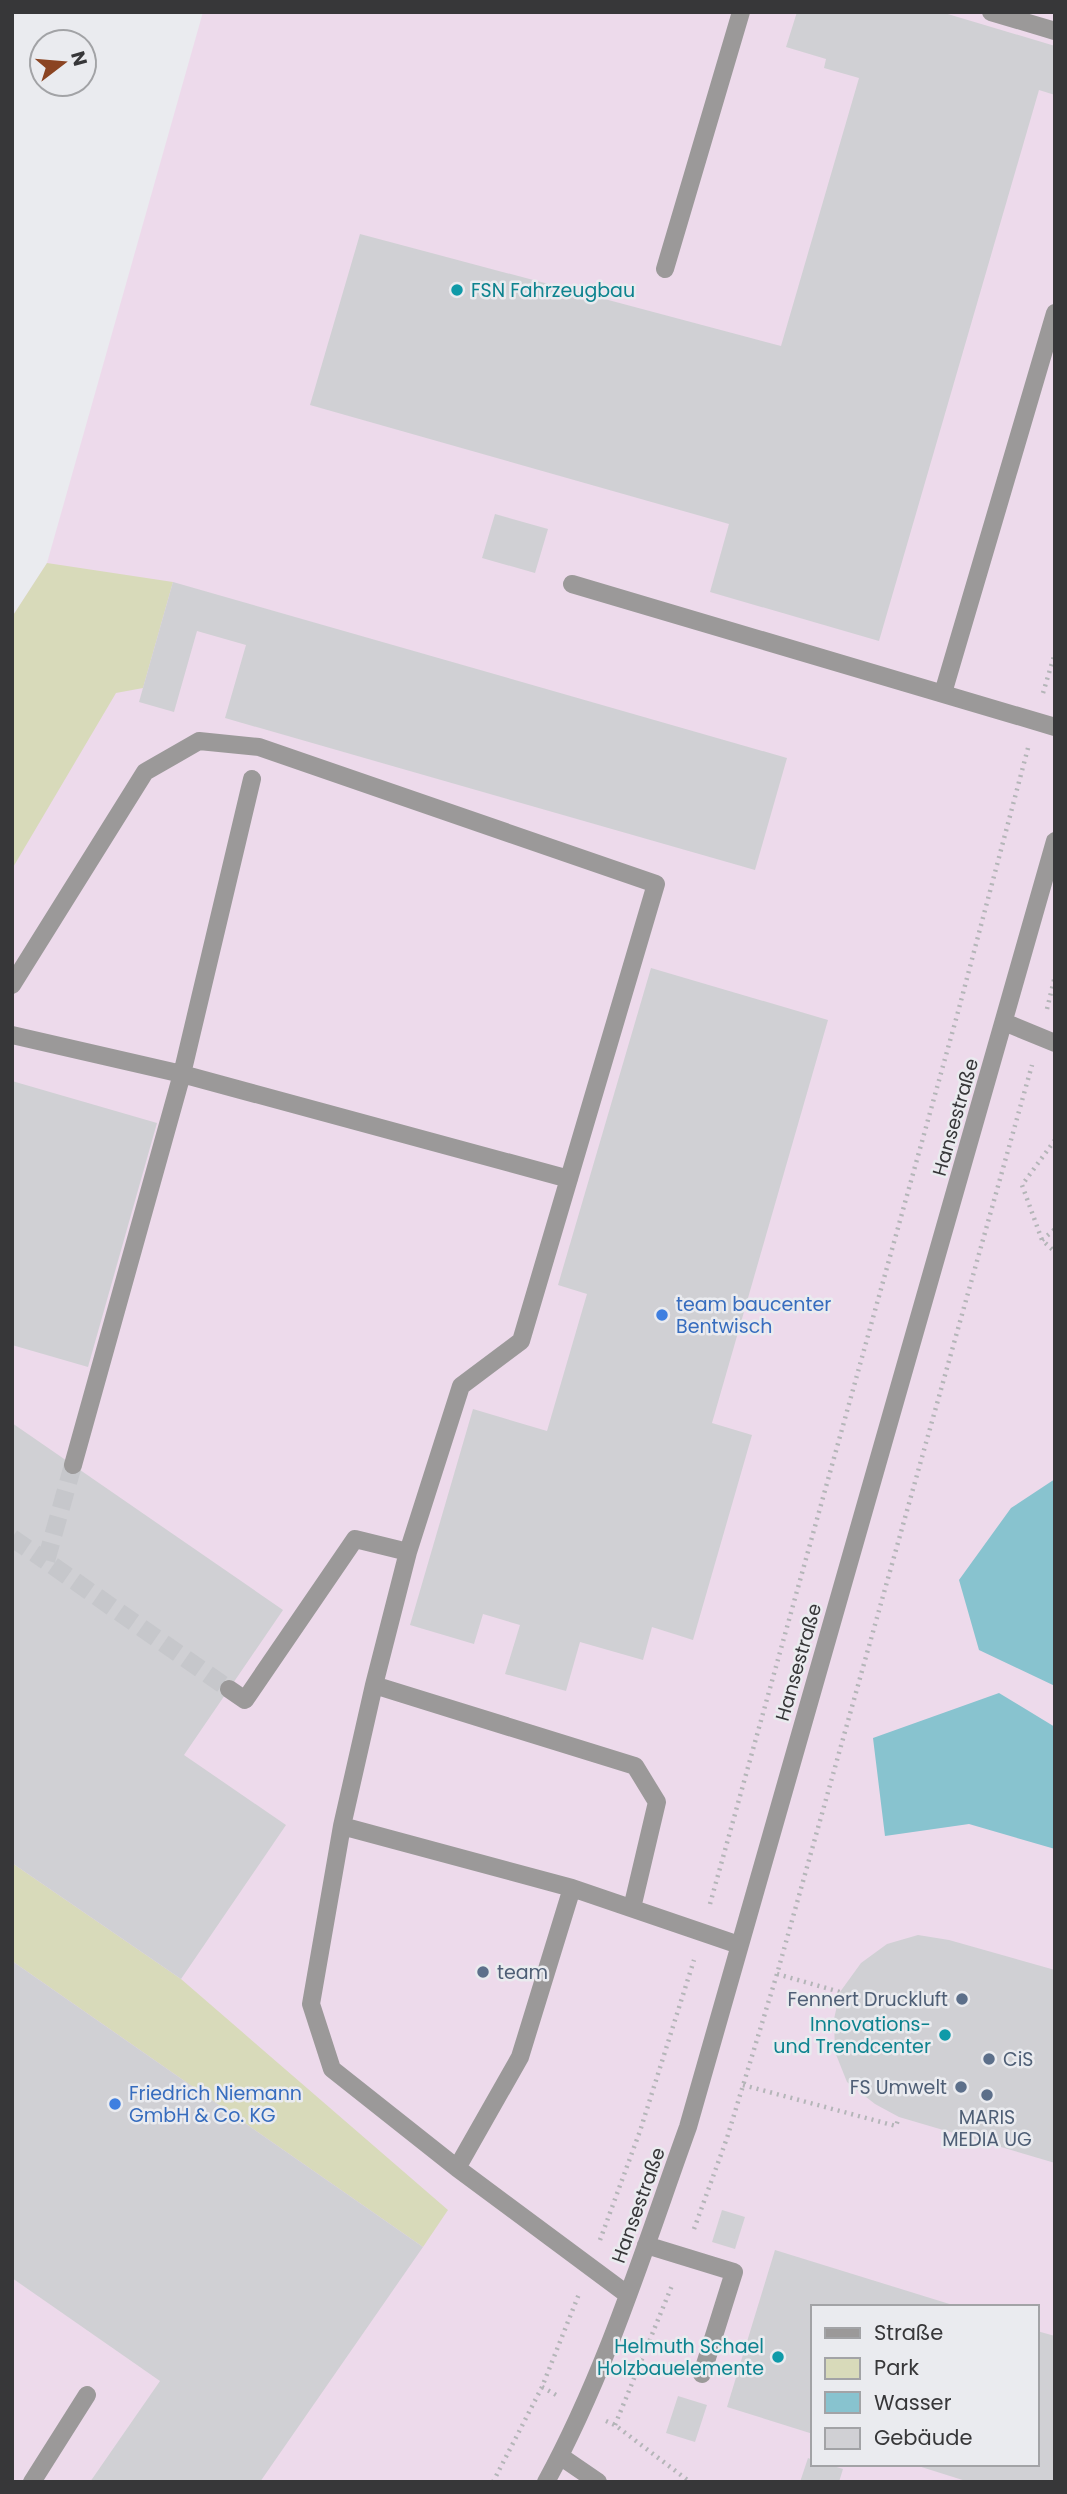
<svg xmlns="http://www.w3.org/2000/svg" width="1067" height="2494" viewBox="0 0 1067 2494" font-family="Poppins,sans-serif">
<rect width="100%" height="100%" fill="#eaebef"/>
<!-- commercial -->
<path fill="#eddaeb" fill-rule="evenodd" d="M 203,12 L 1055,12 L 1055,2482 L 12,2482 L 12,617 L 47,563 ZM 813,2307 L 1037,2307 L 1037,2464 L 813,2464 Z"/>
<!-- green -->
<path fill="#d8daba" d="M 47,563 L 173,582 L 143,688 L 116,693 L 12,869 L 12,617 Z
M 12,1863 L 181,1979 L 448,2210 L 423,2247 L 12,1961 Z"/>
<!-- water -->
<path fill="#88c3cf" d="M 1055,1479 L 1055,1686 L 979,1650 L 959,1580 L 1011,1508 Z
M 999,1693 L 1055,1727 L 1055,1849 L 969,1824 L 885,1836 L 873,1738 Z"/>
<!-- building -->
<path fill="#d0d0d4" d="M 797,12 L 941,12 L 1055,46 L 1055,95 L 1039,90 L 879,641 L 710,592 L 729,524 L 310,405 L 360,234 L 781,346 L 859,78 L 824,68 L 826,59 L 786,47 Z
M 495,514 L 548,529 L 535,573 L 482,558 Z
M 173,582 L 787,758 L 755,870 L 225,718 L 246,645 L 197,631 L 174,712 L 139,702 Z
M 651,968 L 828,1020 L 712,1423 L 752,1435 L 693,1640 L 652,1627 L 643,1660 L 580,1642 L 566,1691 L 505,1674 L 520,1625 L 483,1614 L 474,1644 L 410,1625 L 473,1409 L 547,1431 L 587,1294 L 558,1285 Z
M 12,1081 L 157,1123 L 88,1367 L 12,1345 Z
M 12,1423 L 283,1610 L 184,1755 L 286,1825 L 181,1979 L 12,1863 Z
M 918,1935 L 949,1940 L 1055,1970 L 1055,2163 L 899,2117 L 875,2104 L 847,2082 L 835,2052 L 834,2019 L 840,1992 L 861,1963 L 887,1944 Z
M 12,1961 L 423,2247 L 260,2482 L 90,2482 L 160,2381 L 12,2278 Z
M 722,2210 L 745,2217 L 735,2249 L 712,2242 Z
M 775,2250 L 956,2306 L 956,2307 L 813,2307 L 813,2434 L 727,2407 Z
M 1037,2331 L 1055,2336 L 1055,2482 L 969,2482 L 915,2465 L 1037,2464 Z
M 678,2396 L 707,2405 L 695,2442 L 666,2433 Z
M 808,2458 L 813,2460 L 813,2464 L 827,2464 L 843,2469 L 839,2482 L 800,2482 Z"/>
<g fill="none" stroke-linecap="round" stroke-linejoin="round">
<!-- minor-tunnel -->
<path stroke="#c6c7cb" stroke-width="18" stroke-dasharray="18 9" stroke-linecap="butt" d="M 73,1465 L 46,1561 L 229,1689
M 12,1538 L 46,1561"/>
<!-- path -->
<path stroke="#b4b5b8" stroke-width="4.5" stroke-dasharray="2 5" stroke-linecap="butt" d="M 1043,693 L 1055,653
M 1047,1009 L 1055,976
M 1055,1140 L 1022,1185 L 1042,1240 L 1055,1252
M 1042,1240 L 1055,1229
M 710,1904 L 958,1012 L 1028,748
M 777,1974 L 840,1992
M 743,2085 L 896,2126 L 899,2117
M 694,2229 L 727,2138 L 777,1974 L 1032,1065
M 600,2240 L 640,2131 L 694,1960
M 542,2387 L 558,2396
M 606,2421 L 615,2425 L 690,2482
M 615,2425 L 673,2283
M 493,2482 L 542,2387 L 579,2294"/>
<!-- minor -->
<path stroke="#9b9999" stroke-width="18" d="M 991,12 L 1055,31
M 665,269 L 741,12
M 572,584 L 1055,727
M 943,693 L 1055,313
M 12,985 L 145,772 L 199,741 L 259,747 L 656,884 L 521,1341 L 461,1386 L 408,1552 L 374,1685 L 342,1826 L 311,2004 L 332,2069 L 457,2168 L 628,2295
M 1004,1022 L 1055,1043
M 12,1035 L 182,1074 L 569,1179
M 73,1465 L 182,1074 L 252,779
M 374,1685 L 635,1766 L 657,1802 L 632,1908
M 229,1689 L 245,1700 L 355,1539 L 408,1552
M 342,1826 L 572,1888 L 739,1945
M 457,2168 L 520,2057 L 572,1888
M 646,2245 L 734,2272 L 702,2374
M 560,2456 L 598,2482
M 32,2482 L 87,2395
M 546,2482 C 607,2370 645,2246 688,2127 L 1055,841"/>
</g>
<!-- markers -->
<g fill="#0f9aa8" stroke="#eaebef" stroke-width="2.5">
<circle cx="457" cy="290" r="7"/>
<circle cx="945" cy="2035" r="7"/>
<circle cx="778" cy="2357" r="7"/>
</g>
<g fill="#3f7fe0" stroke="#eaebef" stroke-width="2.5">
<circle cx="662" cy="1315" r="7"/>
<circle cx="115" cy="2104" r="7"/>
</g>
<g fill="#5c6f8a" stroke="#eaebef" stroke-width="2.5">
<circle cx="483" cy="1972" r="7"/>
<circle cx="962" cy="1999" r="7"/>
<circle cx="989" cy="2059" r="7"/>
<circle cx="961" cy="2087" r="7"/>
<circle cx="987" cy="2095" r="7"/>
</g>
<g text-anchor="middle" stroke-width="5" stroke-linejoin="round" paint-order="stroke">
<!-- culture labels -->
<g font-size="19" fill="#0d838f" stroke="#eaebef" text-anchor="end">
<text x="471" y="297" text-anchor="start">FSN Fahrzeugbau</text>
<text x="931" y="2031">Innovations-<tspan x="931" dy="22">und Trendcenter</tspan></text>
<text x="764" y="2353">Helmuth Schael<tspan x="764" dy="22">Holzbauelemente</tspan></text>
</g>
<!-- street labels -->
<g font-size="19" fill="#373739" stroke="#eaebef">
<text transform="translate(955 1117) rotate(-74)" y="7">Hansestraße</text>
<text transform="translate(798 1662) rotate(-74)" y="7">Hansestraße</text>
<text transform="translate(638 2205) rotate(-70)" y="7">Hansestraße</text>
</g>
<!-- shop labels -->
<g font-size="19" fill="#366cbe" stroke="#eaebef" text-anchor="start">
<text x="676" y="1311">team baucenter<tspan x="676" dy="22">Bentwisch</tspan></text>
<text x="129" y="2100">Friedrich Niemann<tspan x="129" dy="22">GmbH &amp; Co. KG</tspan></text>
</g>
<!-- service labels -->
<g font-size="19" fill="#4e5e75" stroke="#eaebef" text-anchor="start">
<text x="497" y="1979">team</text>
<text x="948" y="2006" text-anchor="end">Fennert Druckluft</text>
<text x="1003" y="2066">CiS</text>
<text x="947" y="2094" text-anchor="end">FS Umwelt</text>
<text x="987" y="2124" text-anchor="middle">MARIS<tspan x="987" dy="22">MEDIA UG</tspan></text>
</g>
</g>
<!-- border -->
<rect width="1067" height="2494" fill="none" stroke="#373739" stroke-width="28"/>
<!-- legend -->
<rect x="811" y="2305" width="228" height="161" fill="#eaebef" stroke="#a2a3a6" stroke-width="2"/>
<rect x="825" y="2328" width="35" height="10" fill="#9b9999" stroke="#a2a3a6" stroke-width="2"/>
<text x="874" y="2340" font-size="21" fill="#373739">Straße</text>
<rect x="825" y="2358" width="35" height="21" fill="#d8daba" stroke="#a2a3a6" stroke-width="2"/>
<text x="874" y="2375" font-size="21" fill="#373739">Park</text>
<rect x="825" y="2392" width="35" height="21" fill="#88c3cf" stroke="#a2a3a6" stroke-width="2"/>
<text x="874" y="2410" font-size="21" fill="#373739">Wasser</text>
<rect x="825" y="2428" width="35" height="21" fill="#d0d0d4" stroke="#a2a3a6" stroke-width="2"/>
<text x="874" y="2445" font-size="21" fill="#373739">Gebäude</text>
<!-- north arrow -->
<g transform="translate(63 63) rotate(74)"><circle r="33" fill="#eaebef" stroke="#a2a3a6" stroke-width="2"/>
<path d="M0-5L12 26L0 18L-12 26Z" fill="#8b4422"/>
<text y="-10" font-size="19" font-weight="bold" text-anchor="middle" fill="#373739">N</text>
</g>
</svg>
